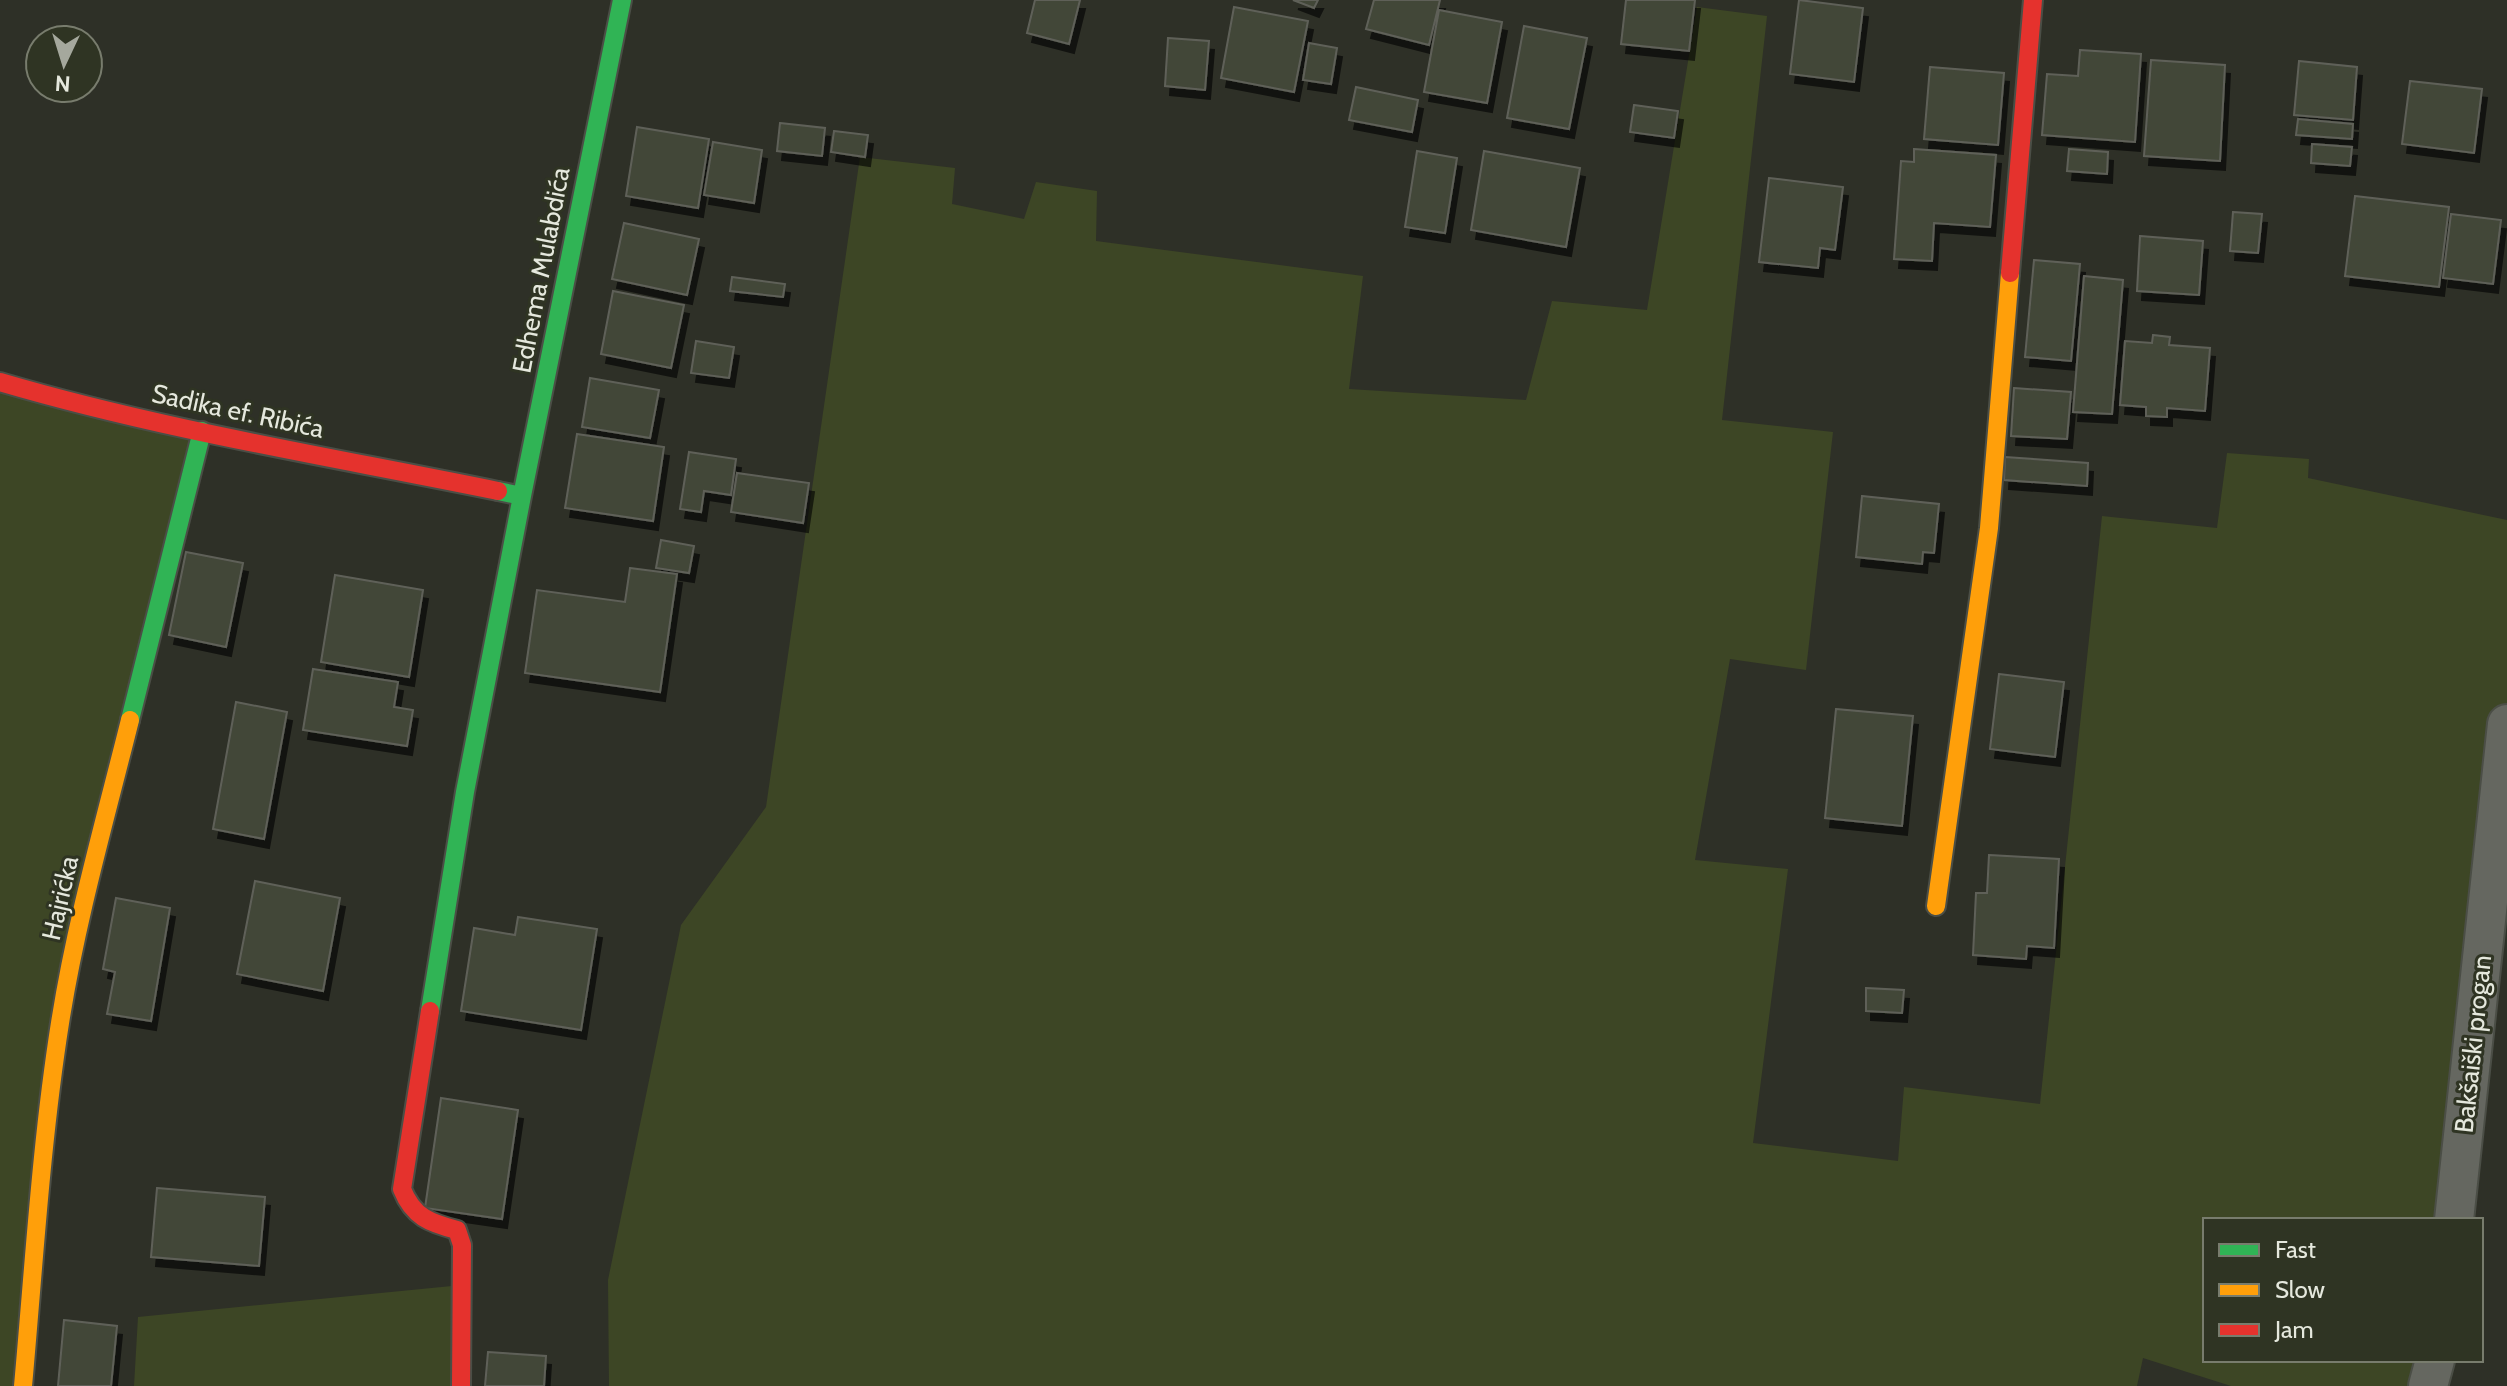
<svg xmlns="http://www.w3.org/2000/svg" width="2507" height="1386" viewBox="0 0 2507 1386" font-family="Cabin,sans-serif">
<defs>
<filter id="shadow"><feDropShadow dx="5" dy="9" stdDeviation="0" flood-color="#0009"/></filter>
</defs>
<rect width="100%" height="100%" fill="#2e3027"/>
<!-- green -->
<path fill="#3d4625" d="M 1697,7 L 1767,16 L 1722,420 L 1833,432 L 1806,670 L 1730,659 L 1695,860 L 1788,869 L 1753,1143 L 1898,1161 L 1904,1087 L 2040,1104 L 2102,516 L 2217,528 L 2227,453 L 2309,459 L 2308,478 L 2507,520 L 2507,724 L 2454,1220 L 2205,1220 L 2205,1360 L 2435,1360 L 2428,1386 L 2231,1386 L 2143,1358 L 2137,1386 L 609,1386 L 608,1280 L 681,925 L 766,807 L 860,157 L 955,168 L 952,204 L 1024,219 L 1036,182 L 1097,191 L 1096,241 L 1363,276 L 1349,389 L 1526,400 L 1552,301 L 1647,310 Z
M 0,382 L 202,431 L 84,905 L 23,1386 L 0,1386 Z
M 462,1285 L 461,1386 L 134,1386 L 138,1317 Z"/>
<!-- building -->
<path fill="#424639" stroke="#5f6159" stroke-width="2" filter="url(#shadow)" d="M 1035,0 L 1080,0 L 1069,44 L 1027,33 Z
M 1293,0 L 1318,0 L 1314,8 Z
M 1374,0 L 1440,0 L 1429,45 L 1366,29 Z
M 1626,0 L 1695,0 L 1689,51 L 1621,44 Z
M 1799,0 L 1863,8 L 1854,82 L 1790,74 Z
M 1234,7 L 1308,21 L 1294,92 L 1221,78 Z
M 1439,10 L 1502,22 L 1487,103 L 1424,92 Z
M 1524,26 L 1587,38 L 1569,129 L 1507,118 Z
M 1168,38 L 1209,41 L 1205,90 L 1165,86 Z
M 1309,43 L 1337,48 L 1331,84 L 1303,80 Z
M 2080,50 L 2141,54 L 2135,142 L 2042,135 L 2047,74 L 2078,76 Z
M 2151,60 L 2225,65 L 2220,161 L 2144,156 Z
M 2299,61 L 2357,67 L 2353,120 L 2294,115 Z
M 1930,67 L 2004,73 L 1998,145 L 1924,139 Z
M 2410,81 L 2482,89 L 2474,153 L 2402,144 Z
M 1356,87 L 1418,100 L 1412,132 L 1349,120 Z
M 1634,105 L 1678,111 L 1674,138 L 1630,132 Z
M 2298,119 L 2353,124 L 2352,139 L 2296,135 Z
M 780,123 L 825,128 L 822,156 L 777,151 Z
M 637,127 L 709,139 L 698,208 L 626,196 Z
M 834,131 L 868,135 L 865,157 L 831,152 Z
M 713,142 L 762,150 L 754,203 L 704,195 Z
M 2312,144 L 2352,147 L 2350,166 L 2311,163 Z
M 1914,149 L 1996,155 L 1990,227 L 1934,223 L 1932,261 L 1894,259 L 1901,161 L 1914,162 Z
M 2069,149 L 2108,152 L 2107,174 L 2067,171 Z
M 1417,151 L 1457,158 L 1445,233 L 1405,227 Z
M 1484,151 L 1580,168 L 1566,247 L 1471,230 Z
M 1769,178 L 1843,187 L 1835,250 L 1820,248 L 1818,268 L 1759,262 Z
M 2355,196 L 2449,207 L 2439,287 L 2345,276 Z
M 2233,212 L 2262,214 L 2258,253 L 2230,251 Z
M 2451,214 L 2501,220 L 2493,284 L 2443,278 Z
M 624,223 L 699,239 L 687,295 L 612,279 Z
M 2140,236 L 2203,241 L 2199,295 L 2137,291 Z
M 2034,260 L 2080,264 L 2071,361 L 2025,357 Z
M 2084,276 L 2123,280 L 2112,414 L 2073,412 Z
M 732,277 L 785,284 L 783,297 L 730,291 Z
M 613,291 L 684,305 L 671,368 L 601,354 Z
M 2153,335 L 2170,337 L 2169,345 L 2210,348 L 2205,411 L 2167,408 L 2167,417 L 2146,416 L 2146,407 L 2120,405 L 2125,341 L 2152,343 Z
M 696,341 L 734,347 L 729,378 L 691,373 Z
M 590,378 L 659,390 L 650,438 L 582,427 Z
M 2014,388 L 2071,392 L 2067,439 L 2011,436 Z
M 577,434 L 664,447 L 653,521 L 565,508 Z
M 689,452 L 736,459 L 731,495 L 704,491 L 701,512 L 680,509 Z
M 2005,457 L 2088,463 L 2087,486 L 2004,480 Z
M 737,473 L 809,483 L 803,523 L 731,512 Z
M 1862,496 L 1939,504 L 1934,553 L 1923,552 L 1922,564 L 1856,557 Z
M 661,540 L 694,546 L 689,573 L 656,568 Z
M 186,552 L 243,563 L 226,647 L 169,635 Z
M 630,568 L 677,574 L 660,692 L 525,673 L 537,590 L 625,602 Z
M 335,575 L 423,590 L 409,677 L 321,662 Z
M 313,669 L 398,682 L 394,707 L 413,710 L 407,746 L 303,730 Z
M 1999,674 L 2064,682 L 2055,757 L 1990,749 Z
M 236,702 L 287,712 L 264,839 L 213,829 Z
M 1836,709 L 1913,716 L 1902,826 L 1825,818 Z
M 1989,855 L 2059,859 L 2054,948 L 2027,946 L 2026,959 L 1973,955 L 1976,893 L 1987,893 Z
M 255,881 L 340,898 L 323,991 L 237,974 Z
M 116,898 L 170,908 L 151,1021 L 107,1014 L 115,972 L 103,969 Z
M 518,917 L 597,929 L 581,1030 L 461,1011 L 474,928 L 515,935 Z
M 1866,988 L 1904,990 L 1902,1013 L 1866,1011 Z
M 441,1098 L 518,1110 L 502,1219 L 425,1208 Z
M 157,1188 L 265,1197 L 259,1266 L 151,1257 Z
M 64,1320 L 117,1326 L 111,1386 L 58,1386 Z
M 488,1352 L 546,1356 L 544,1386 L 485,1386 Z"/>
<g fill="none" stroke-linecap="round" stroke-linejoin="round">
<!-- street casing -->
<g stroke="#4b4e46" stroke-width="42">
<path id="street" d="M 2454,1220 L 2507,724
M 2428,1386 L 2435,1360"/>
</g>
<!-- fast casing -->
<g stroke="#4b4e46" stroke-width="22">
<path id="fast" d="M 498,491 L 522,496 L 622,0
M 130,720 L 202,431
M 430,1011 L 465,792 L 522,496"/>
</g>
<!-- slow casing -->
<g stroke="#4b4e46" stroke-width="22">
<path id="slow" d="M 1936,906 L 1989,528 L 2010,273
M 23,1386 C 34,1265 41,1143 60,1023 C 76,921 105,820 130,720"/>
</g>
<!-- jam casing -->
<g stroke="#4b4e46" stroke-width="22">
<path id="jam" d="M 2010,273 L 2033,0
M 0,382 C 163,430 332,457 498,491
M 430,1011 L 402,1189 C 413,1217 430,1223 457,1230 L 462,1245 L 461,1386"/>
</g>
<!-- street -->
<use href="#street" stroke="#656760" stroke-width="38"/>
<!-- fast -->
<use href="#fast" stroke="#30b455" stroke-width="18"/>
<!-- slow -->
<use href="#slow" stroke="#ff9f0a" stroke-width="18"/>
<!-- jam -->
<use href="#jam" stroke="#e5322d" stroke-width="18"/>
</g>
<g text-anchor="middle" stroke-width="6" stroke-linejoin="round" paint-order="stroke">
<!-- street labels -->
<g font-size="26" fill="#e5e8dd" stroke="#2f3423">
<text transform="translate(541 270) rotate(-79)" y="9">Edhema Mulabdića</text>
<text transform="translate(238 411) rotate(12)" y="9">Sadika ef. Ribića</text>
<text transform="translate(60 898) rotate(-77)" y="9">Hajrićka</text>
<text transform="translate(2473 1044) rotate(-84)" y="9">Bakšaiški progan</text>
</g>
</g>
<!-- legend -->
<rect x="2203" y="1218" width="280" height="144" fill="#2f3423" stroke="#787c6d" stroke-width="2"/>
<rect x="2219" y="1244" width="40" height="12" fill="#30b455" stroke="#787c6d" stroke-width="2"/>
<text x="2275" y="1258" font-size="24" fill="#e5e8dd">Fast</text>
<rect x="2219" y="1284" width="40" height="12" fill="#ff9f0a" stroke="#787c6d" stroke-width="2"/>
<text x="2275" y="1298" font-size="24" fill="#e5e8dd">Slow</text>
<rect x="2219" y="1324" width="40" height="12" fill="#e5322d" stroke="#787c6d" stroke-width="2"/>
<text x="2275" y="1338" font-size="24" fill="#e5e8dd">Jam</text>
<!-- north arrow -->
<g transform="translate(64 64) rotate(184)"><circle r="38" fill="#2f3423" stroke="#787c6d" stroke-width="2"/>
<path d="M0-6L14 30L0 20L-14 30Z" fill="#a5a89d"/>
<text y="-12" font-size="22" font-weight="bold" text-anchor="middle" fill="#e5e8dd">N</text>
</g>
</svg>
